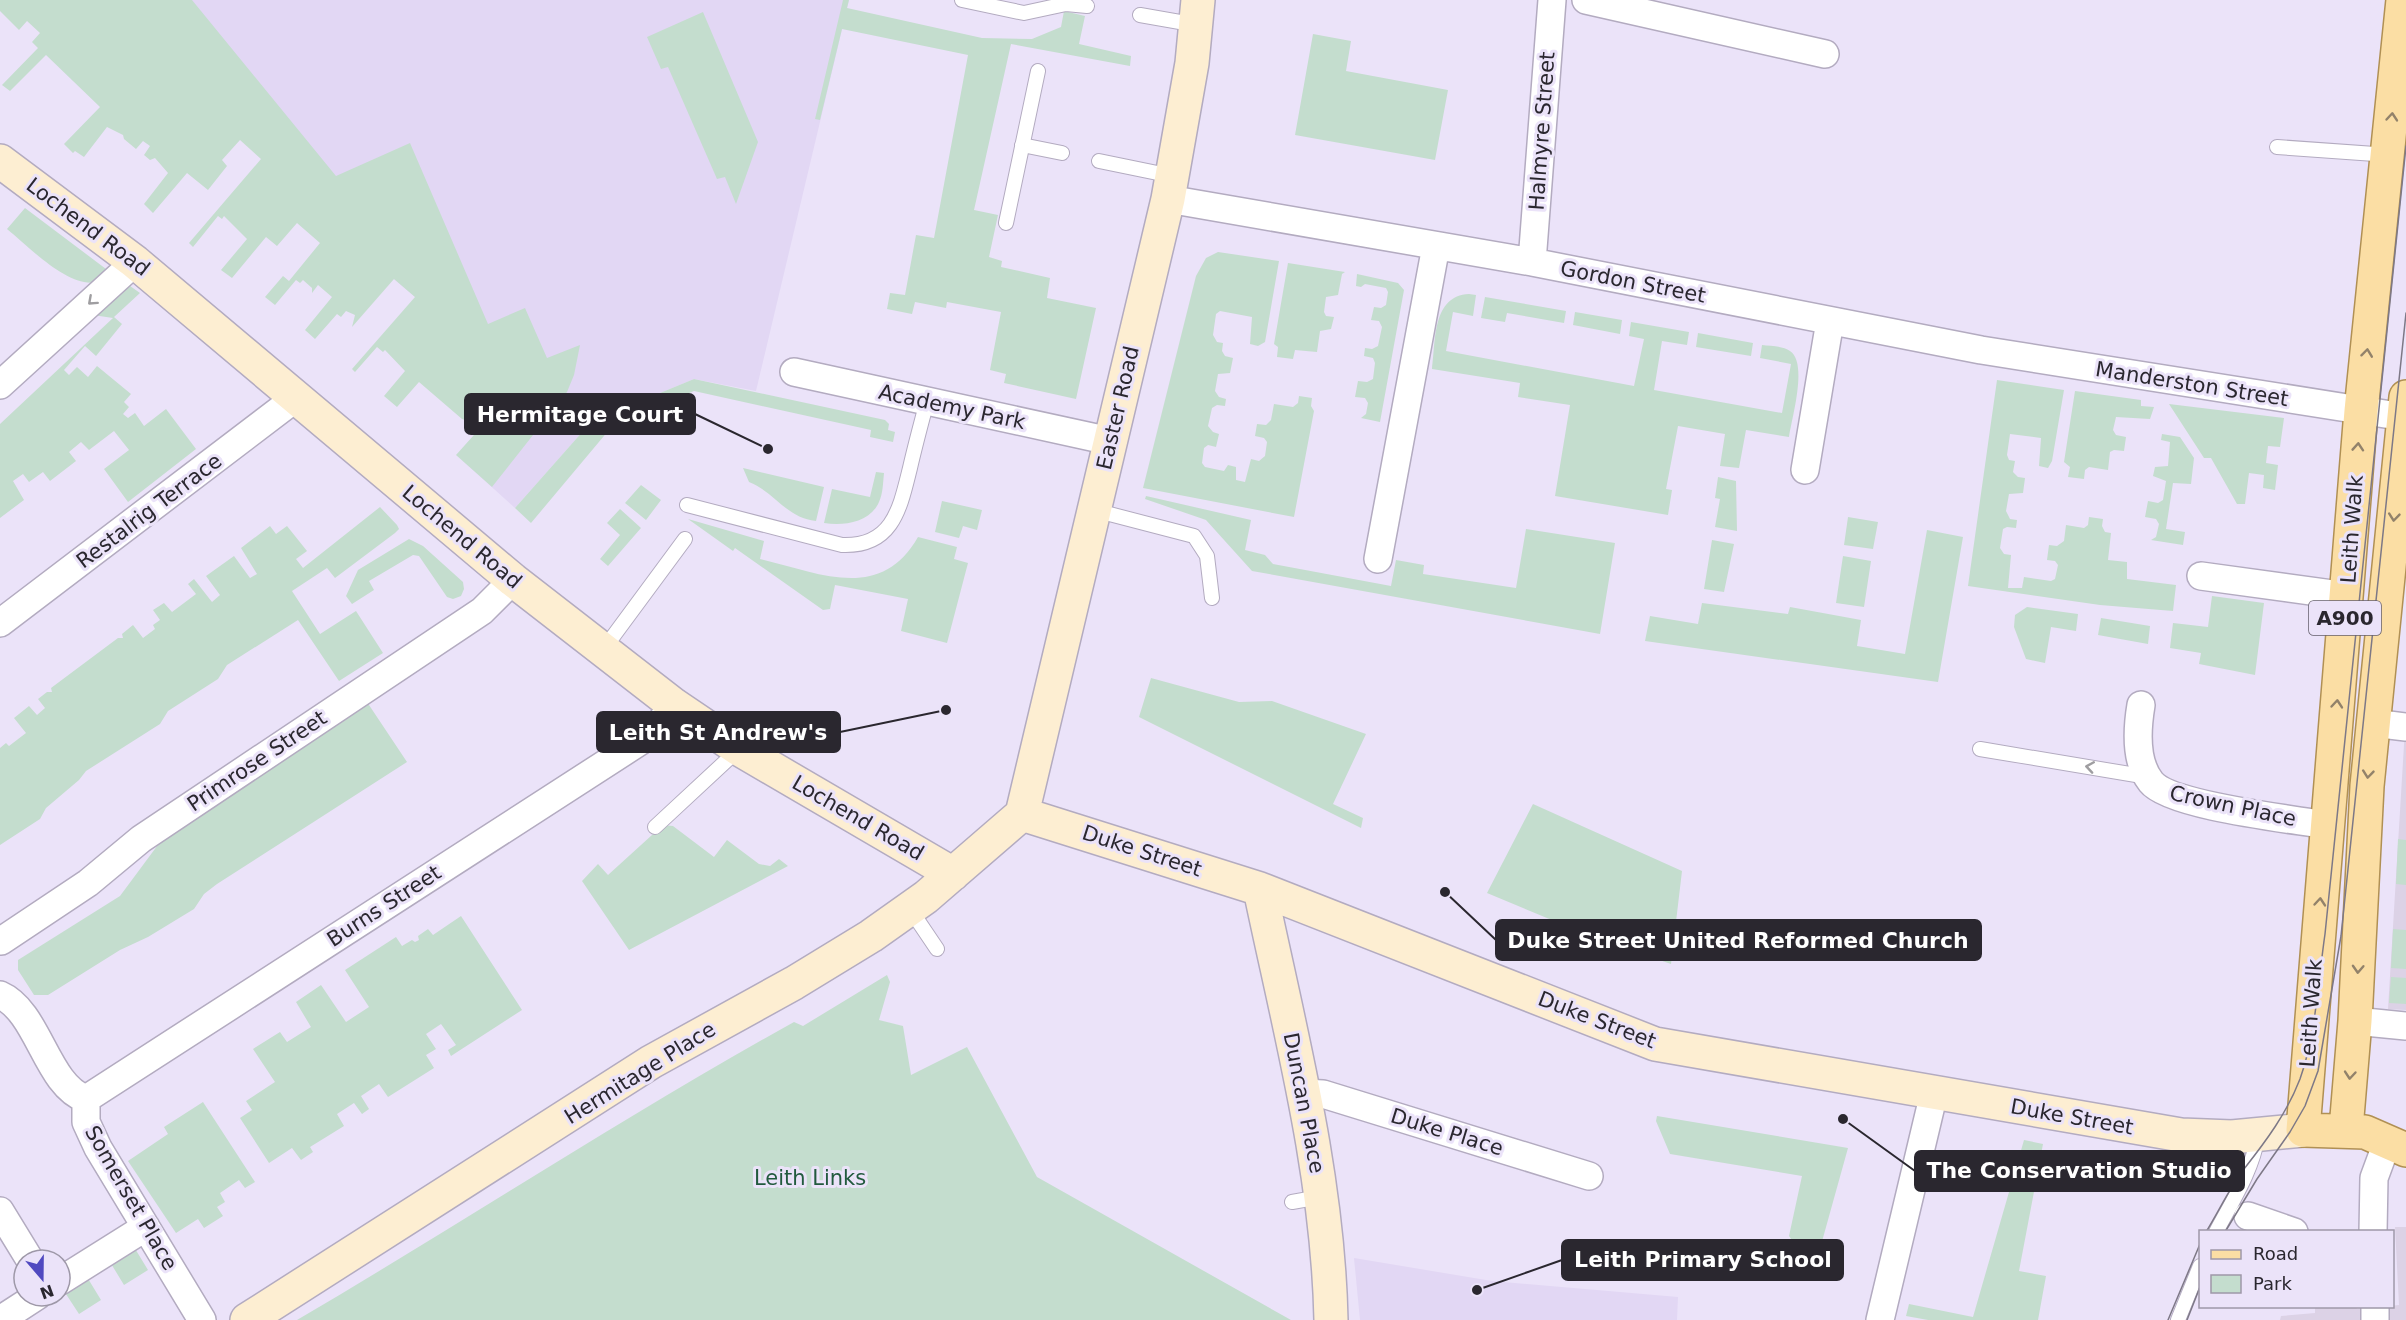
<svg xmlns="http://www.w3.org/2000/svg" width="2406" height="1320" viewBox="0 0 2406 1320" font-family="'DejaVu Sans',sans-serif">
<rect width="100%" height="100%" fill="#ebe3f9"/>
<!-- commercial -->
<path fill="#dcd2e6" d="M 2406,712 L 2406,1010 L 2388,1009 Z
M 2395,1227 L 2406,1227 L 2406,1320 L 2280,1320 L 2281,1316 L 2315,1313 L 2315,1307 L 2356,1307 L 2357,1309 L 2399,1305 Z"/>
<!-- built -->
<path fill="#e2d7f4" d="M 89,0 L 849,0 L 756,391 L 694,379 L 592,421 L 515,508 L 463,461 L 524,389 L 375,263 Z
M 1354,1258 L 1492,1281 L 1678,1297 L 1677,1320 L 1360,1320 Z"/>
<!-- green -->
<path fill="#c4ddce" d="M 0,0 L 192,0 L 336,176 L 410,143 L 488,324 L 525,308 L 547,358 L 580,345 L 574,375 L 567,392 L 492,487 L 456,455 L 482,426 L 471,417 L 468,421 L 462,419 L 419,382 L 397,407 L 384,396 L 405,371 L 385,350 L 383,352 L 377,347 L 355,372 L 352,369 L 415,297 L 394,279 L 352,327 L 355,315 L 346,311 L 341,317 L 337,314 L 315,339 L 305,330 L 332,297 L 318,285 L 312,293 L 312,288 L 303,280 L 300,283 L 296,280 L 275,305 L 265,297 L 283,276 L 289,281 L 320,243 L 297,223 L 277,246 L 266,237 L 232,278 L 221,270 L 247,239 L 224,216 L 222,219 L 218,216 L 193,247 L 189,243 L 261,159 L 240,140 L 222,160 L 227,166 L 208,190 L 187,173 L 153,213 L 144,204 L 168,173 L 155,158 L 150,160 L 144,155 L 150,146 L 143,141 L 136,149 L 124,139 L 123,135 L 107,127 L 84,157 L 75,151 L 73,153 L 64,144 L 100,107 L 46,55 L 10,91 L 2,85 L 38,48 L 32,42 L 40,33 L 27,21 L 19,30 L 0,11 Z
M 843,0 L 849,0 L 847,8 L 982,38 L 1032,39 L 1061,27 L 1064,11 L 1085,16 L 1079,44 L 1131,56 L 1130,66 L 1011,44 L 974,210 L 998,215 L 989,257 L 1002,261 L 1001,267 L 1050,278 L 1047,298 L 1096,308 L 1076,399 L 1004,383 L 1006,374 L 990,370 L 1001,312 L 947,302 L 946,308 L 915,302 L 912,314 L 887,309 L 890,293 L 905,295 L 916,235 L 934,238 L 968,55 L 842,29 L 820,120 L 815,119 Z
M 703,12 L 758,142 L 736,204 L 725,177 L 717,179 L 668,67 L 661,69 L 647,37 Z
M 1313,34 L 1351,41 L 1346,71 L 1448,90 L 1435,160 L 1295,135 Z
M 25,208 L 114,275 C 109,277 103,281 97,282 C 69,289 28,246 7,229 Z
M 1218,252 L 1279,261 L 1265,342 L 1258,346 L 1250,344 L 1252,317 L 1220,311 L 1216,314 L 1213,335 L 1217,342 L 1223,343 L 1222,351 L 1225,356 L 1233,358 L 1230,373 L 1218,374 L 1215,391 L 1219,397 L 1226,399 L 1225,406 L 1217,405 L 1212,408 L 1208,426 L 1213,432 L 1219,434 L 1216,447 L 1208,445 L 1204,448 L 1202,463 L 1205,467 L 1224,471 L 1228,465 L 1236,467 L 1236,480 L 1245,482 L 1251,459 L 1259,461 L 1265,456 L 1267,442 L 1264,438 L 1255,436 L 1257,424 L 1266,425 L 1271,420 L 1274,404 L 1293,407 L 1298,403 L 1299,396 L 1312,398 L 1311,406 L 1314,411 L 1294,517 L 1143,488 L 1196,276 L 1206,258 Z
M 1288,263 L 1345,272 L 1342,274 L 1338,295 L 1326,297 L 1324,312 L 1326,316 L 1334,317 L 1331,329 L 1320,331 L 1317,352 L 1295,350 L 1293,359 L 1277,357 L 1278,347 L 1274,344 Z
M 1357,274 L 1398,283 L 1404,290 L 1380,422 L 1361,418 L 1366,414 L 1368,403 L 1365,398 L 1355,397 L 1358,381 L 1367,382 L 1373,379 L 1375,363 L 1373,358 L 1364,356 L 1365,348 L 1372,349 L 1378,346 L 1382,327 L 1379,321 L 1371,320 L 1374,307 L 1381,308 L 1386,305 L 1388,292 L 1386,288 L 1365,284 L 1361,287 L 1356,286 Z
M 123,281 L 140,293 L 114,317 L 122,324 L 96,356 L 85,346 L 64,370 L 69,375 L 77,367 L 88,377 L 97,366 L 131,394 L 124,402 L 129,407 L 123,414 L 128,418 L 135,413 L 144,426 L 166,409 L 196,449 L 128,502 L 104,469 L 129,450 L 114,431 L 89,450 L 81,442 L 69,452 L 76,461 L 50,481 L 43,472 L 29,482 L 23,474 L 13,481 L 24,500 L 0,518 L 0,424 L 113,318 L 86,314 Z
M 1469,294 L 1476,295 L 1473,316 L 1453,312 L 1446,351 L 1634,386 L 1644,339 L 1629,336 L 1631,322 L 1689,332 L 1687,345 L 1662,341 L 1654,390 L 1782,413 L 1791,364 L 1760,358 L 1762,345 C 1771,346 1783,346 1790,351 C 1808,363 1792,417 1789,437 L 1746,430 L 1739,468 L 1720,466 L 1725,434 L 1678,426 L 1666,489 L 1672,490 L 1668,515 L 1555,496 L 1570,405 L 1518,397 L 1520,383 L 1432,369 C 1436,340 1432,296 1469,294 Z
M 1485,297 L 1566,311 L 1564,323 L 1507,313 L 1505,322 L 1481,318 Z
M 1575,312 L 1622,320 L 1620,334 L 1573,325 Z
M 1698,333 L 1753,343 L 1751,356 L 1696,347 Z
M 694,379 L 885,420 L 889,424 L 888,430 L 895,432 L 893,442 L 870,437 L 871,430 L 694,391 L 614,424 L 531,523 L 515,508 L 592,421 Z
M 1997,380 L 2064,390 L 2052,461 L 2048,468 L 2039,466 L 2041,438 L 2010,434 L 2007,455 L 2009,460 L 2015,461 L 2013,472 L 2018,477 L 2025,478 L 2023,493 L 2009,494 L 2006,511 L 2010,519 L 2017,520 L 2016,528 L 2007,527 L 2003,529 L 2000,548 L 2004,554 L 2011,555 L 2008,588 L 2022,588 L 2024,577 L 2051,581 L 2055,579 L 2058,565 L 2055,561 L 2047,560 L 2049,545 L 2057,546 L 2064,541 L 2066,525 L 2084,528 L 2088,525 L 2089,517 L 2103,519 L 2102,526 L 2105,532 L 2111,533 L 2108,560 L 2127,562 L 2127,579 L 2176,585 L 2173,611 L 2100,605 L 1968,586 Z
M 2075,391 L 2141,400 L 2141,406 L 2154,407 L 2150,419 L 2116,417 L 2113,430 L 2116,435 L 2126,437 L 2124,451 L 2114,450 L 2110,452 L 2108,470 L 2089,467 L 2085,470 L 2084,479 L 2068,477 L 2070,467 L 2064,462 Z
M 2169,404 L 2284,418 L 2280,447 L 2268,446 L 2266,463 L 2278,465 L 2275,490 L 2263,488 L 2264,475 L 2249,473 L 2245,504 L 2237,504 L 2211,458 L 2204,458 Z
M 2162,434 L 2180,437 L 2194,458 L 2191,484 L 2173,483 L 2166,529 L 2185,532 L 2183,545 L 2151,540 L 2156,537 L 2159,524 L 2156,519 L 2145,517 L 2148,501 L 2158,503 L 2163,500 L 2166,481 L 2153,476 L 2155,467 L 2168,466 L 2170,442 L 2161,440 Z
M 743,468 L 824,487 L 816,521 C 786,518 775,492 749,482 Z
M 876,472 L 884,473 C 883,482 883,494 879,502 C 870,523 843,526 824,523 L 832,489 L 870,497 Z
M 1718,477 L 1736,481 L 1737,531 L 1715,527 L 1720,499 L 1715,498 Z
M 641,485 L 661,500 L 646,520 L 625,503 Z
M 1146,496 L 1251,520 L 1245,550 L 1265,555 L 1273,564 L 1391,586 L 1396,560 L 1424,565 L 1423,574 L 1516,588 L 1526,529 L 1615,543 L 1600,634 L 1252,571 L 1206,520 L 1145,499 Z
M 942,501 L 982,510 L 977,530 L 963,526 L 959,538 L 935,532 Z
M 380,507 L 397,525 L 399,529 L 395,533 L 335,578 L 327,568 L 292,591 L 320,634 L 356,611 L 383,653 L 339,681 L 298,620 L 227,665 L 218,679 L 168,711 L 160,724 L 86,771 L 79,780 L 46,808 L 40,819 L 0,845 L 0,748 L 6,743 L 9,746 L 26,733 L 14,718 L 29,706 L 37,715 L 45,708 L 38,699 L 47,692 L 52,692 L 51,688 L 118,638 L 123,638 L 122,634 L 133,625 L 143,638 L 155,629 L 153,625 L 160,620 L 153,610 L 164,603 L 172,612 L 196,594 L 188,584 L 194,579 L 212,602 L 220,595 L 206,576 L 234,556 L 250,578 L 257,574 L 241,548 L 270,526 L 276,534 L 287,526 L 307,551 L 296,559 L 303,568 Z
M 620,509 L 641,528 L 608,566 L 600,559 L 620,535 L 607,523 Z
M 1848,517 L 1878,522 L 1873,549 L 1844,545 Z
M 688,519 L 764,541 L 760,559 C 820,573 880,603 918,537 L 957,547 L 954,559 L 968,563 L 947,643 L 901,631 L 908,599 L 835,585 L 830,609 L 823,610 L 735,548 L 733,551 Z
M 1927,530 L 1963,537 L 1938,682 L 1645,641 L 1650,616 L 1698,624 L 1702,603 L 1788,614 L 1790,607 L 1861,620 L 1857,646 L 1905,654 Z
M 409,539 L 423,546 L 463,582 L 464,589 L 461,596 L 453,599 L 447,597 L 419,556 L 413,555 L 369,581 L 374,590 L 352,604 L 346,596 L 358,570 Z
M 1712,540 L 1734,544 L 1724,592 L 1704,589 Z
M 1843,556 L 1871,561 L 1864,607 L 1836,603 Z
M 2212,596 L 2264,603 L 2255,675 L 2199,664 L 2201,653 L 2170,648 L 2173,623 L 2208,627 Z
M 2027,607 L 2078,614 L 2076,631 L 2051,627 L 2045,663 L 2026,659 L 2014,627 L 2015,615 Z
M 2101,618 L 2150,626 L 2148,644 L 2098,635 Z
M 1151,678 L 1239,702 L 1272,701 L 1366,734 L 1333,804 L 1363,818 L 1361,828 L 1139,717 Z
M 367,702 L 407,762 L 217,884 L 204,894 L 194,909 L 148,937 L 120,950 L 48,995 L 34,995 L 18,970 L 18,960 L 120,896 L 166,834 Z
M 1533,804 L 1682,871 L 1671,964 L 1588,935 L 1487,893 Z
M 663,825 L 673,826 L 714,857 L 727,840 L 759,864 L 770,866 L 779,859 L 788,866 L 629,950 L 582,881 L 598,864 L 608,875 Z
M 2398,839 L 2406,840 L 2406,885 L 2396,884 Z
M 461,916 L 522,1010 L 451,1056 L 448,1050 L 456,1045 L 441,1024 L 426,1034 L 436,1049 L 426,1055 L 434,1068 L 388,1097 L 379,1084 L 361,1096 L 369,1109 L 362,1114 L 354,1103 L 337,1114 L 344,1126 L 310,1147 L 313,1152 L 301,1160 L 292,1148 L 269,1163 L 240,1118 L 252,1110 L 246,1101 L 275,1082 L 253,1049 L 280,1032 L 287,1042 L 311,1027 L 296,1002 L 321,985 L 346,1022 L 369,1007 L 345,970 L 396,937 L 402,946 L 412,940 L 415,942 L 419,940 L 418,936 L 428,929 L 433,935 Z
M 2393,929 L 2406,930 L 2406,969 L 2391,968 Z
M 887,975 L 890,982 L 879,1020 L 903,1026 L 911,1075 L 967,1047 L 1037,1177 L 1291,1320 L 297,1320 C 464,1222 625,1116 794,1022 L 803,1026 Z
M 2391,977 L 2406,978 L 2406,1004 L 2389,1003 Z
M 203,1102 L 255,1182 L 245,1188 L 239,1180 L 220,1193 L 225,1202 L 217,1207 L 223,1216 L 204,1228 L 198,1219 L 176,1233 L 128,1161 L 168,1134 L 164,1127 Z
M 1657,1116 L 1848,1148 L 1816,1263 L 1802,1254 L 1789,1236 L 1802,1176 L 1670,1154 L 1656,1121 Z
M 2024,1140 L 2043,1144 L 2019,1271 L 2046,1276 L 2038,1320 L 1928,1320 L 1906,1316 L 1909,1304 L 1973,1317 Z
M 134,1247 L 148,1270 L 124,1285 L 110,1262 Z
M 87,1277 L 101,1300 L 79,1314 L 64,1291 Z"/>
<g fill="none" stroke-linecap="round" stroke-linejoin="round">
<!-- lane casing -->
<g stroke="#b3abc0" stroke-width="16">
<path id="lane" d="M 962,0 L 1024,13 L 1066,4 L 1087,6
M 1140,15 L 1197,25
M 1022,145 L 1062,153
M 2277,147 L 2389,155
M 1099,161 L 1172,176
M 1006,223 L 1038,71
M 687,505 L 842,545 C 893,547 900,508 910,468 C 915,446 921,424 927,401
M 1094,510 L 1194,536 L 1207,556 L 1212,598
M 603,650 L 685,539
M 1980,749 L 2148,777
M 655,827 L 739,749
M 910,909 L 937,949
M 1292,1202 L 1320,1197
M 2216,1232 C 2233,1200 2252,1171 2258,1136
M 2178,1320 L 2200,1266"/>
</g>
<!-- street casing -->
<g stroke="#b3abc0" stroke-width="30">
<path id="street" d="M 1586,0 L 1825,54
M 1168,199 L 1532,262 L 1981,350 L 2404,417
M 1532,262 L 1552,0
M 794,372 L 1110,441
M 0,385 L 135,262
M 1805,470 L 1830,321
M 1378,559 L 1436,246
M 2201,576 L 2347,596
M 0,623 L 297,397
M 2141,705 C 2137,729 2135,762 2151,782 C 2170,806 2292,819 2326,825
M 2373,723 L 2406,727
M 1,941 L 88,883 L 141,839 L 482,611 L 513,580
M 0,995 C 39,1012 46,1085 86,1099 L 86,1122 L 98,1148 L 202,1320
M 2355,1021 L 2406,1026
M 1303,1093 L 1323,1094 L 1589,1176
M 86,1099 L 639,742 L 658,725 L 674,705
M 0,1211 L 30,1260
M 2248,1216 L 2294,1232
M 2373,1232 L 2374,1178 L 2388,1140
M 60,1281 L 146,1227
M 2375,1306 L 2375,1320
M 0,1320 L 37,1296
M 1880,1320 L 1934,1093"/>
</g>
<!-- secondary casing -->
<g stroke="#b3abc0" stroke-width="36">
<path id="secondary" d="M 0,161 L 135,262 L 513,580 L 674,705 L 739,749 L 953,874
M 1022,814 L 1260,889 L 1655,1044 L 2181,1135 L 2232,1137 L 2303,1130
M 1022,814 L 1168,199 L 1192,63 L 1198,0
M 1260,889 C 1290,1032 1328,1174 1331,1320
M 247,1320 L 651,1062 L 794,983 L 871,936 L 926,897 L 1022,814"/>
</g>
<!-- primary casing -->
<g stroke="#b09054" stroke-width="36">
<path id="primary" d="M 2403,0 L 2361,411 L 2303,1130 L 2365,1132 L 2406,1150
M 2346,1129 L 2355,1021 L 2367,786 L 2406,397"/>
</g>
<!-- lane -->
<use href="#lane" stroke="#fff" stroke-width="14"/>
<!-- street -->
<use href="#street" stroke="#fff" stroke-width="27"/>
<!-- secondary -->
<use href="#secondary" stroke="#fdeed2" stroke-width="33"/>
<!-- primary -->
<use href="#primary" stroke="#fbdea4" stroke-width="33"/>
<!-- tram -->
<path stroke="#7d7886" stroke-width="1.5" d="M 2206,1232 C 2219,1211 2230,1187 2244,1169 C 2266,1141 2287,1113 2300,1079 C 2316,1034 2318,982 2325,934 L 2406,146
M 2225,1232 L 2257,1179 L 2290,1132 L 2305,1106 L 2318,1071 L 2341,936 L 2406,313
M 2168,1320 L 2200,1244
M 2187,1320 L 2200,1287"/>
</g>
<!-- one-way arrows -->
<defs><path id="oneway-chevron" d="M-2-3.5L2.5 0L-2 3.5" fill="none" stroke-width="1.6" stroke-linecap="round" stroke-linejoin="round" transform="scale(1.5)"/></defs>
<g stroke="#92826a">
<use href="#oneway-chevron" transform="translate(2392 117) rotate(-85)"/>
<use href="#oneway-chevron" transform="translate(2367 353) rotate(-83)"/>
<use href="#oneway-chevron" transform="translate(2358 447) rotate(-86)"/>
<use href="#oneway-chevron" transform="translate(2394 517) rotate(96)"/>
<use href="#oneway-chevron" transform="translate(2337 704) rotate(-85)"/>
<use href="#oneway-chevron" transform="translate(2368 774) rotate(96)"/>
<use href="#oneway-chevron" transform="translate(2320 902) rotate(-85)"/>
<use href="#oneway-chevron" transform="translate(2358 969) rotate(93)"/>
<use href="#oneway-chevron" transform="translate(2350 1075) rotate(95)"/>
</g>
<g stroke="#9f9ea1">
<use href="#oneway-chevron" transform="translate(92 301) rotate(138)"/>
<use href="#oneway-chevron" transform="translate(2090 767) rotate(-171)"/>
</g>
<g text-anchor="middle" stroke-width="6" stroke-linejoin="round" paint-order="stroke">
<!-- shield labels -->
<rect fill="#ebe3f9" stroke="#645f6c" stroke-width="1.5" x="2309" y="601" width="72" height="34" rx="4.5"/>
<g font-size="20" font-weight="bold" fill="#2a272f">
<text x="2345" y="625">A900</text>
</g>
<!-- street labels -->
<g font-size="21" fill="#2a272f" stroke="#ebe3f9">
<text transform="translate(1542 131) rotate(-86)" y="7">Halmyre Street</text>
<text transform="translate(88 227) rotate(37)" y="7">Lochend Road</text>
<text transform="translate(1633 282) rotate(11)" y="7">Gordon Street</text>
<text transform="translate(2192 384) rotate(9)" y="7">Manderston Street</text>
<text transform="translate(952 407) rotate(12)" y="7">Academy Park</text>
<text transform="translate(1118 408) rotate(-77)" y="7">Easter Road</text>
<text transform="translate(149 511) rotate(-37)" y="7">Restalrig Terrace</text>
<text transform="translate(2352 529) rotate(-86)" y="7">Leith Walk</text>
<text transform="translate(462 537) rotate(40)" y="7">Lochend Road</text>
<text transform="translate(257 761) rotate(-34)" y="7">Primrose Street</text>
<text transform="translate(2233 806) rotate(12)" y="7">Crown Place</text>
<text transform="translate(858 818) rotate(30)" y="7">Lochend Road</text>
<text transform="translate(1142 851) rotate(18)" y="7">Duke Street</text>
<text transform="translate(384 906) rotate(-33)" y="7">Burns Street</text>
<text transform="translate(2311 1013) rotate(-86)" y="7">Leith Walk</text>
<text transform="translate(1597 1020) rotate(21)" y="7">Duke Street</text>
<text transform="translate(640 1073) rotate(-32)" y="7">Hermitage Place</text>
<text transform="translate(1304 1103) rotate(79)" y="7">Duncan Place</text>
<text transform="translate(2072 1117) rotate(10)" y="7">Duke Street</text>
<text transform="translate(1447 1132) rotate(17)" y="7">Duke Place</text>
<text transform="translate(131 1198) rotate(60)" y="7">Somerset Place</text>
</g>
<!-- park labels -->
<g font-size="21" fill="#225a3e" stroke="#ebe3f9">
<text x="810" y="1185">Leith Links</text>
</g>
</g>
<!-- callouts -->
<path fill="none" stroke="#2a272f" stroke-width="2" d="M768 449L695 414M946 710L840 732M1445 892L1496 940M1843 1119L1915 1171M1477 1290L1562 1260"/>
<g fill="#2a272f" stroke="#ebe3f9" stroke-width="2">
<circle cx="768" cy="449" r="6"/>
<circle cx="946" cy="710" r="6"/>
<circle cx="1445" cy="892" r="6"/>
<circle cx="1843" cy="1119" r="6"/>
<circle cx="1477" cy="1290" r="6"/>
</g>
<g fill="#2a272f" stroke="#2a272f" stroke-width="2">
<rect x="465" y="394" width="230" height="40" rx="6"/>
<rect x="597" y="712" width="243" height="40" rx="6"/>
<rect x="1496" y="920" width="485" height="40" rx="6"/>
<rect x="1915" y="1151" width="329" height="40" rx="6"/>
<rect x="1562" y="1240" width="281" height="40" rx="6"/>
</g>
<g font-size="22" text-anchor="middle" font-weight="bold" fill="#fff">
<text x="580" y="422">Hermitage Court</text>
<text x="718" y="740">Leith St Andrew's</text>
<text x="1738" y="948">Duke Street United Reformed Church</text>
<text x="2079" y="1178">The Conservation Studio</text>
<text x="1703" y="1267">Leith Primary School</text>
</g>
<!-- legend -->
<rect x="2199" y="1230" width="195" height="78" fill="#ebe3f9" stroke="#9e98a8" stroke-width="1.5"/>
<rect x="2211" y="1250" width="30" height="9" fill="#fbdea4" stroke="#9e98a8" stroke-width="1.5"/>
<text x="2253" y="1260" font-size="18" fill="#2a272f">Road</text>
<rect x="2211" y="1275" width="30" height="18" fill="#c4ddce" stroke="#9e98a8" stroke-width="1.5"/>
<text x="2253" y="1290" font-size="18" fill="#2a272f">Park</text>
<!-- north arrow -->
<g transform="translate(42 1278) rotate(160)"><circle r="28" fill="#ebe3f9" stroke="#9e98a8" stroke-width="1.5"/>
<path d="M0-4.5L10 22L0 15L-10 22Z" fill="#5049c0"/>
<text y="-9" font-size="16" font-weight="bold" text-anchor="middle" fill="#2a272f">N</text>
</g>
</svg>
